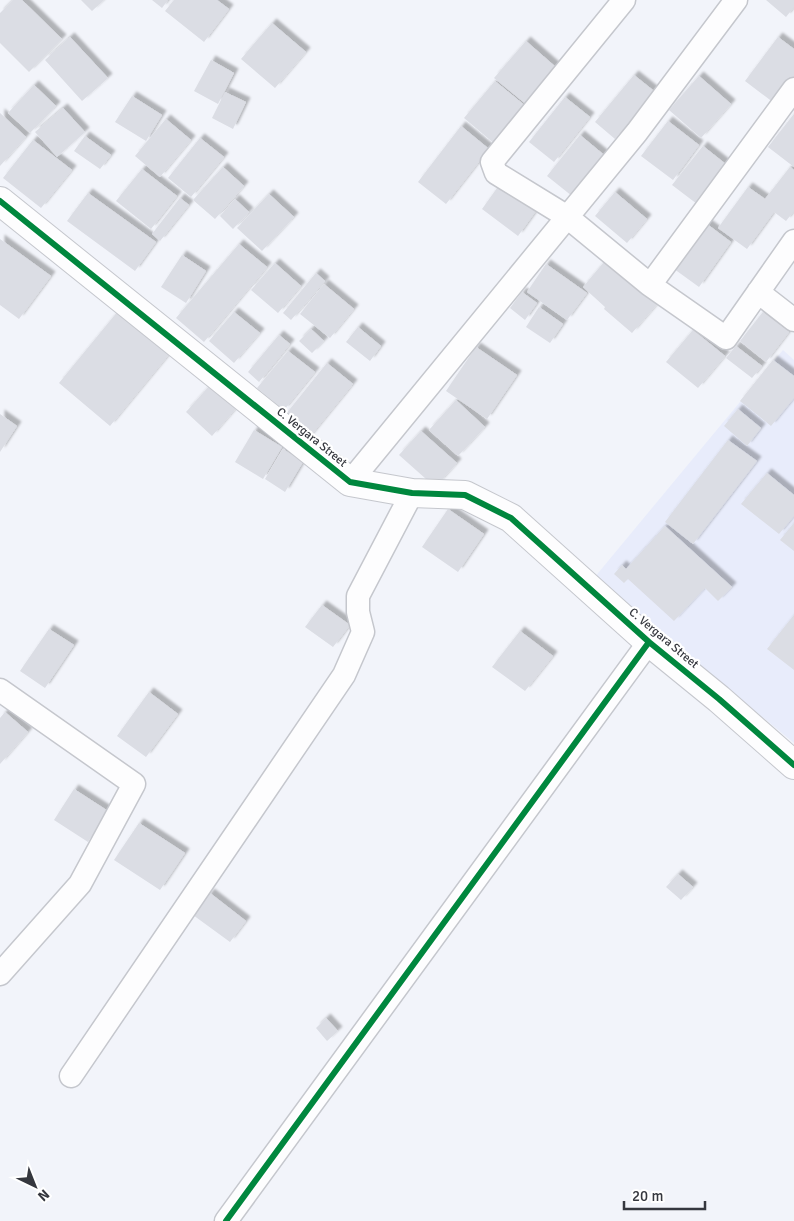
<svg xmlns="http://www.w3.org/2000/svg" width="794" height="1221" viewBox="0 0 794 1221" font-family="Signika,sans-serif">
<defs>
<filter id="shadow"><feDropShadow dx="4.5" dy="-4.5" stdDeviation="1" flood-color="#0004"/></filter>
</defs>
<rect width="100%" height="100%" fill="#f2f4fa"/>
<!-- built -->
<path fill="#e8ecfb" d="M 783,350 L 794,360 L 794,743 L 594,578 Z"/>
<!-- building -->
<path fill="#dbdde4" filter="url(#shadow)" d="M 13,0 L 22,0 L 62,39 L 29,72 L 0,43 L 0,13 Z
M 81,0 L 104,0 L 92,11 Z
M 152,0 L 168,0 L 162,8 Z
M 174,0 L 217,0 L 229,9 L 204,42 L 165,11 Z
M 766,0 L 794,0 L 794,7 L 786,17 Z
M 272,23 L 306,52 L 275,88 L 241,59 Z
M 70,37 L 108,78 L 82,101 L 45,60 Z
M 778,37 L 794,49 L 794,85 L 778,106 L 745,81 Z
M 526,41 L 558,69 L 527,105 L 494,78 Z
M 211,60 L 234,73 L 218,104 L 194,91 Z
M 634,75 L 654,91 L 615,139 L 595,122 Z
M 699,76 L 731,104 L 701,138 L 669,110 Z
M 495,81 L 528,108 L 496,145 L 464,118 Z
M 34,85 L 56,106 L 30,133 L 8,113 Z
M 225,92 L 246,102 L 233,129 L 212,118 Z
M 132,96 L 162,115 L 146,141 L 115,122 Z
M 565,97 L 590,117 L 554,162 L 529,142 Z
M 63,108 L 85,132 L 57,157 L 35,132 Z
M 0,113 L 26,137 L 0,166 Z
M 794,114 L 794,167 L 768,147 Z
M 166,119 L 191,140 L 160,177 L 135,156 Z
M 668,121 L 699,145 L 673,180 L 641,156 Z
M 461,126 L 489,149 L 446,204 L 418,182 Z
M 580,135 L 609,159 L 577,200 L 547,176 Z
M 85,136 L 111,155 L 100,169 L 74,151 Z
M 200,138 L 224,157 L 191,197 L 168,178 Z
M 33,140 L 72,170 L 41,208 L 3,178 Z
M 703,146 L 732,169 L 701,207 L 672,185 Z
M 223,167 L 244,186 L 215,219 L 193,200 Z
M 790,167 L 794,170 L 794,211 L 786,221 L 774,212 L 747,249 L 718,228 L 748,187 L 765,199 Z
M 142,169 L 177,196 L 151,229 L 116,201 Z
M 500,184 L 536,211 L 518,236 L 482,209 Z
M 615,192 L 647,219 L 627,243 L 595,216 Z
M 88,193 L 156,242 L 135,271 L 67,221 Z
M 269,194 L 294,217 L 262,251 L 237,228 Z
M 180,198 L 189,205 L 160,241 L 152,234 Z
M 235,199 L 249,212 L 233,229 L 220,216 Z
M 703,221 L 731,242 L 699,287 L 670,266 Z
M 0,239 L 51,276 L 19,319 L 0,305 Z
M 239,244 L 267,267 L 204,342 L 176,318 Z
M 182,255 L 206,271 L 186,303 L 161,287 Z
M 605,261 L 659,302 L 632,333 L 604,309 L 605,307 L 583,287 Z
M 275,263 L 301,286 L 278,313 L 251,290 Z
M 546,264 L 587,293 L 567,320 L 527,292 Z
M 316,273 L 325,281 L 291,320 L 283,313 Z
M 324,284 L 354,309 L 330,338 L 300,314 Z
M 522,292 L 537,303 L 525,320 L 510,308 Z
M 539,307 L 563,324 L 550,343 L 526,327 Z
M 119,310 L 171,352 L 110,426 L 59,383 Z
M 234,312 L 260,333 L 234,363 L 209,341 Z
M 763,312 L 789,332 L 766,362 L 740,341 Z
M 358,327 L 381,346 L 370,361 L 346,342 Z
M 311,329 L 324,341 L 312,353 L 299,341 Z
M 693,330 L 725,356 L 698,388 L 666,362 Z
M 279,335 L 290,344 L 259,382 L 248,372 Z
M 736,346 L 762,366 L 752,378 L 726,358 Z
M 476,347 L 517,375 L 487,419 L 446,391 Z
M 288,351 L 315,372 L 284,410 L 257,388 Z
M 773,360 L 794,376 L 794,398 L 771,426 L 740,401 Z
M 327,363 L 353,384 L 308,439 L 282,419 Z
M 212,383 L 238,406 L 212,436 L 186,412 Z
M 456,400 L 485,427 L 458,456 L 429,430 Z
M 738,409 L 761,428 L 747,446 L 724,426 Z
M 0,414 L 17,426 L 0,452 Z
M 254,430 L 282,447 L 263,479 L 235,462 Z
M 421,431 L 457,463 L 435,487 L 399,455 Z
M 728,440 L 757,461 L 693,544 L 665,522 Z
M 283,449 L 303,462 L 285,492 L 265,479 Z
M 767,473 L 794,495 L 794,516 L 779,534 L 741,504 Z
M 448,509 L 484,534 L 458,572 L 422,547 Z
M 794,523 L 794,551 L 780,540 Z
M 665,526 L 732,587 L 718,601 L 705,588 L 674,621 L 628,579 L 624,583 L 614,574 L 622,565 L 626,569 Z
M 322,605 L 350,625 L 333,647 L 305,627 Z
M 794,615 L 794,670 L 767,649 Z
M 49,629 L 74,645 L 45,688 L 20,671 Z
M 520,631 L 553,656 L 525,691 L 492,667 Z
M 149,692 L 178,714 L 146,757 L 117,736 Z
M 5,712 L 28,732 L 0,764 L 0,718 Z
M 74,789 L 108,811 L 88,842 L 54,820 Z
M 139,823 L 185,853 L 160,890 L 114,860 Z
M 678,874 L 693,887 L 681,900 L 666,887 Z
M 210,893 L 246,921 L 230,942 L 193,915 Z
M 326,1018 L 338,1031 L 327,1041 L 316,1028 Z"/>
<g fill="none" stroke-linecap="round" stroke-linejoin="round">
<!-- minor casing -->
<g stroke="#c5c7cd" stroke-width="25">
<path id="minor" d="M 624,0 L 492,162 L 496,173 L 566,216 L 650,285 L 726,338 L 794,241
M 650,285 L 794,89
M 758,292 L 794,320
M 350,482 L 637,132 L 736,0
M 0,690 L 134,784 L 80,884 L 0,974
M 71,1076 L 344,675 L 363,632 L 358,612 L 358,596 L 412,493
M 226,1221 L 649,642"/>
</g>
<!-- tertiary casing -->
<g stroke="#c5c7cd" stroke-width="30">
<path id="tertiary" d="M 0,201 L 350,482 L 412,493 L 465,495 L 511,518 L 649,642 L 719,699 L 794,765"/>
</g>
<!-- minor -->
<use href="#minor" stroke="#fdfdfe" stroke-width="22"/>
<!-- tertiary -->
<use href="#tertiary" stroke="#fdfdfe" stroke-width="28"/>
<!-- cycleway casing -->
<g stroke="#fff" stroke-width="9">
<path id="cycleway" d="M 0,201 L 350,482 L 412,493 L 465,495 L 511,518 L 649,642 L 719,699 L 794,765
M 226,1221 L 649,642"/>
</g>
<!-- cycleway -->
<use href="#cycleway" stroke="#00873e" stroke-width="6"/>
</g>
<g text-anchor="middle" stroke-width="4.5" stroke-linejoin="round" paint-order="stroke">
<!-- street labels -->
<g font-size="12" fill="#35373e" stroke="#fff">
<text transform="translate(312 437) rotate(39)" y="4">C. Vergara Street</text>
<text transform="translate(664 638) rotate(40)" y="4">C. Vergara Street</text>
</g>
</g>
<!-- north arrow -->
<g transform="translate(35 1186) rotate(137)" stroke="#ffffff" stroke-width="4" paint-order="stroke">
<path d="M0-4L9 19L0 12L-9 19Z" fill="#35373e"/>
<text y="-8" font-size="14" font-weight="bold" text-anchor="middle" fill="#35373e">N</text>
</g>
<!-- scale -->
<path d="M624 1201v8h81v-8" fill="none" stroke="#35373e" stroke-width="2.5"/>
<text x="632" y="1201" font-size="15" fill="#35373e" stroke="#ffffff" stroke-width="4" paint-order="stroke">20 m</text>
</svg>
